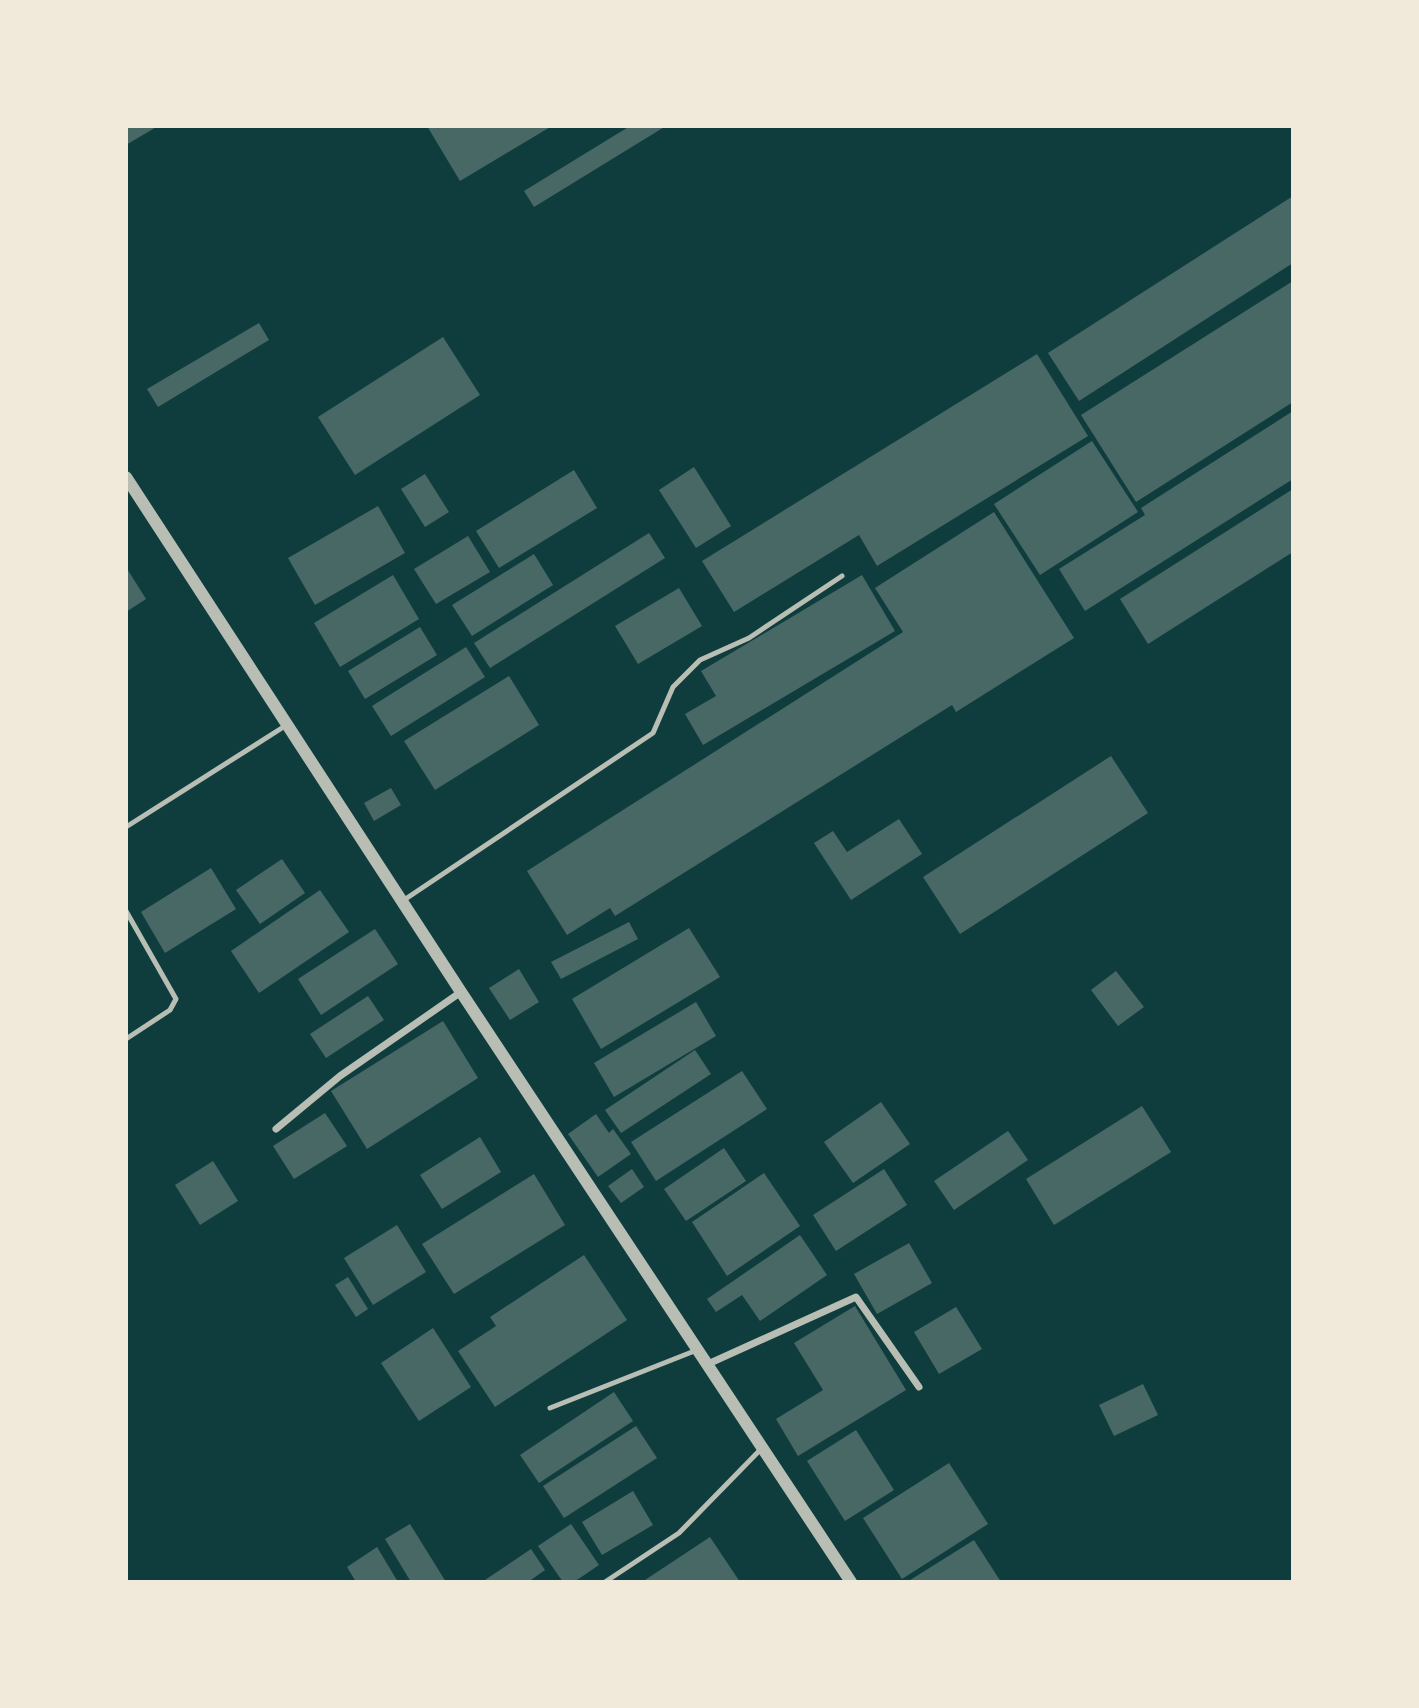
<svg xmlns="http://www.w3.org/2000/svg" width="1419" height="1708" viewBox="0 0 1419 1708" font-family="'Crimson Pro',serif">
<rect width="100%" height="100%" fill="#0f3d3e"/>
<!-- building -->
<path fill="#486865" d="M 126,126 L 158,126 L 126,145 Z
M 427,126 L 552,126 L 460,181 Z
M 630,126 L 666,126 L 534,207 L 524,191 Z
M 1293,196 L 1293,263 L 1079,401 L 1048,353 Z
M 1293,281 L 1293,402 L 1136,502 L 1081,415 Z
M 259,323 L 269,340 L 158,407 L 147,389 Z
M 443,337 L 480,395 L 355,475 L 318,417 Z
M 1037,354 L 1088,436 L 877,566 L 859,535 L 734,612 L 702,561 Z
M 1293,411 L 1293,479 L 1085,611 L 1059,569 L 1145,515 L 1141,508 Z
M 1092,441 L 1138,512 L 1040,575 L 994,504 Z
M 694,467 L 731,526 L 696,548 L 659,490 Z
M 574,470 L 597,508 L 499,568 L 476,531 Z
M 425,474 L 449,512 L 425,527 L 401,489 Z
M 1293,489 L 1293,552 L 1148,644 L 1120,599 Z
M 378,506 L 405,553 L 315,605 L 288,558 Z
M 994,512 L 1074,638 L 956,712 L 952,705 L 615,916 L 610,908 L 567,935 L 527,871 L 903,632 L 875,588 Z
M 649,533 L 665,558 L 490,668 L 474,643 Z
M 468,536 L 490,572 L 436,604 L 414,569 Z
M 534,554 L 553,585 L 472,636 L 452,605 Z
M 126,567 L 146,599 L 126,612 Z
M 393,575 L 419,619 L 340,667 L 314,623 Z
M 862,575 L 895,631 L 703,745 L 685,714 L 716,696 L 701,671 Z
M 679,588 L 702,626 L 638,664 L 615,626 Z
M 420,627 L 437,655 L 365,699 L 348,671 Z
M 466,647 L 485,677 L 391,736 L 372,706 Z
M 509,676 L 539,725 L 435,790 L 404,741 Z
M 1111,756 L 1148,813 L 960,934 L 923,877 Z
M 391,788 L 401,805 L 374,821 L 364,803 Z
M 899,819 L 922,854 L 851,900 L 814,843 L 833,831 L 847,852 Z
M 282,859 L 305,893 L 260,924 L 236,890 Z
M 211,868 L 236,909 L 165,953 L 141,912 Z
M 320,890 L 349,932 L 259,993 L 231,951 Z
M 629,922 L 638,939 L 561,979 L 551,962 Z
M 689,928 L 720,977 L 601,1049 L 572,999 Z
M 375,929 L 398,964 L 321,1015 L 298,979 Z
M 519,969 L 539,1002 L 510,1020 L 489,988 Z
M 1116,971 L 1144,1007 L 1118,1026 L 1091,990 Z
M 368,996 L 384,1020 L 326,1058 L 310,1034 Z
M 696,1002 L 716,1036 L 614,1097 L 594,1063 Z
M 443,1021 L 478,1078 L 367,1149 L 331,1091 Z
M 695,1050 L 711,1074 L 621,1133 L 605,1110 Z
M 742,1071 L 767,1109 L 656,1181 L 631,1142 Z
M 881,1102 L 910,1144 L 853,1183 L 824,1142 Z
M 1142,1106 L 1171,1152 L 1054,1225 L 1026,1179 Z
M 325,1113 L 347,1146 L 294,1179 L 273,1146 Z
M 596,1114 L 609,1133 L 613,1129 L 631,1154 L 598,1177 L 568,1134 Z
M 1008,1131 L 1028,1160 L 954,1210 L 934,1181 Z
M 480,1137 L 501,1172 L 442,1209 L 420,1175 Z
M 724,1148 L 746,1181 L 686,1221 L 664,1189 Z
M 213,1161 L 238,1201 L 200,1225 L 175,1185 Z
M 632,1169 L 644,1187 L 621,1203 L 608,1186 Z
M 884,1169 L 907,1205 L 836,1251 L 813,1215 Z
M 764,1173 L 800,1226 L 727,1276 L 692,1222 Z
M 534,1174 L 565,1225 L 454,1294 L 422,1244 Z
M 397,1225 L 426,1272 L 373,1305 L 344,1258 Z
M 800,1235 L 827,1275 L 760,1321 L 742,1295 L 716,1312 L 707,1299 Z
M 909,1243 L 932,1283 L 877,1314 L 854,1274 Z
M 584,1255 L 627,1320 L 495,1407 L 458,1351 L 496,1326 L 490,1317 Z
M 348,1277 L 368,1309 L 356,1317 L 335,1285 Z
M 855,1306 L 906,1390 L 798,1456 L 776,1419 L 823,1390 L 794,1343 Z
M 956,1307 L 982,1349 L 939,1374 L 914,1332 Z
M 433,1328 L 471,1387 L 419,1421 L 381,1363 Z
M 1143,1384 L 1158,1415 L 1114,1436 L 1099,1405 Z
M 614,1392 L 633,1421 L 539,1483 L 520,1455 Z
M 636,1426 L 657,1458 L 564,1518 L 543,1486 Z
M 856,1430 L 894,1490 L 845,1521 L 807,1461 Z
M 949,1463 L 988,1524 L 902,1579 L 863,1518 Z
M 633,1491 L 653,1525 L 602,1555 L 582,1522 Z
M 410,1524 L 446,1582 L 411,1582 L 385,1539 Z
M 571,1524 L 599,1565 L 574,1582 L 563,1582 L 538,1546 Z
M 710,1537 L 740,1582 L 642,1582 Z
M 974,1540 L 1001,1582 L 907,1582 Z
M 377,1547 L 398,1582 L 356,1582 L 347,1567 Z
M 531,1549 L 545,1570 L 528,1582 L 482,1582 Z"/>
<g fill="none" stroke-linecap="round" stroke-linejoin="round">
<!-- service -->
<path stroke="#b8beb3" stroke-width="5" d="M 126,827 L 285,726
M 404,900 L 653,733 L 673,687 L 700,660 L 749,638 L 842,576
M 126,911 L 176,999 L 170,1010 L 126,1039
M 550,1408 L 697,1350
M 605,1582 L 679,1533 L 762,1448"/>
<!-- minor -->
<path stroke="#b8beb3" stroke-width="7" d="M 276,1129 L 340,1076 L 461,992
M 708,1364 L 856,1297 L 919,1387"/>
<!-- tertiary -->
<path stroke="#b8beb3" stroke-width="12" d="M 126,477 L 461,992 L 851,1582"/>
</g>
<!-- border -->
<rect width="1419" height="1708" fill="none" stroke="#f1e9da" stroke-width="256"/>
</svg>
